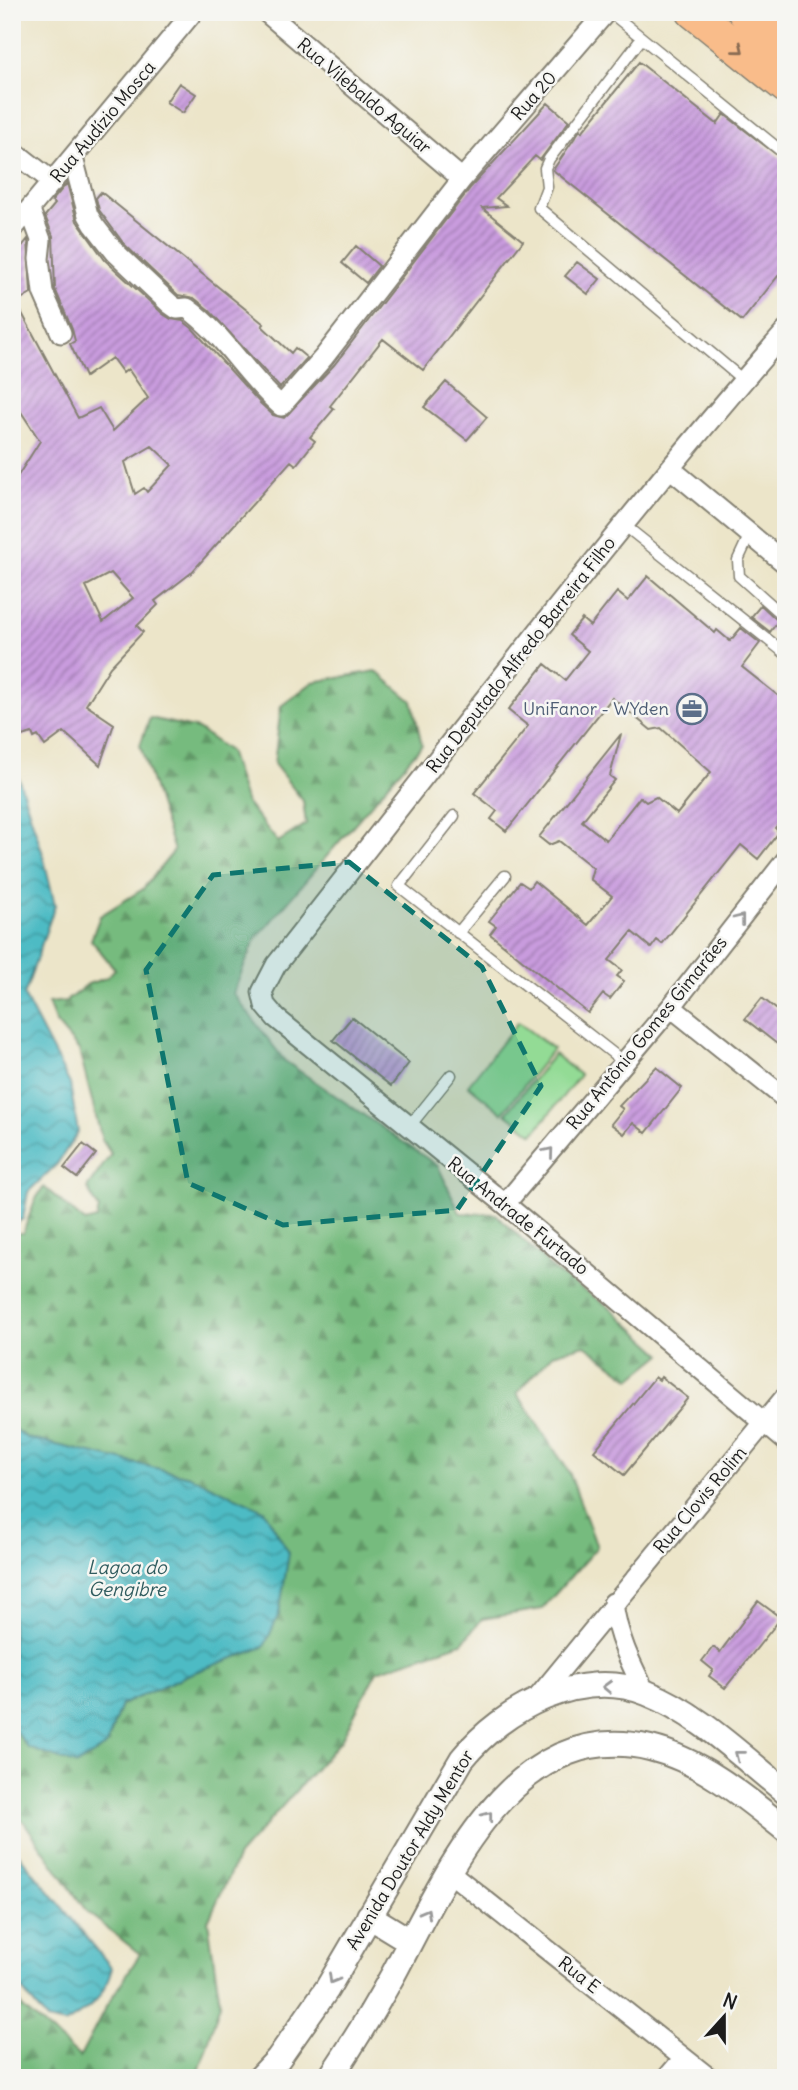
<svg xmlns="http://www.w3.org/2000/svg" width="798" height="2090" viewBox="0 0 798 2090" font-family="Delius,sans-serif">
<defs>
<pattern id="forest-firs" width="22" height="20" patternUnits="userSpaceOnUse" patternTransform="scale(1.75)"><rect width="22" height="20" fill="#76bb7e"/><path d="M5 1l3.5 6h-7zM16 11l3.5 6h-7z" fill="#609766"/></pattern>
<pattern id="water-waves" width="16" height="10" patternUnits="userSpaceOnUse" patternTransform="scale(1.75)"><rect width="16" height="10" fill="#4dbbc4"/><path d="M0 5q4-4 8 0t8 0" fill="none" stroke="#3f979e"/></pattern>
<pattern id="building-hatch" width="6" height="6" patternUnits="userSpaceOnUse" patternTransform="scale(1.75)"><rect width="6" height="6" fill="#c99bde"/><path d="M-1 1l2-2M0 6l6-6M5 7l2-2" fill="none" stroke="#a27eb3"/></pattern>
</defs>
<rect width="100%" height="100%" fill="#f6f6f2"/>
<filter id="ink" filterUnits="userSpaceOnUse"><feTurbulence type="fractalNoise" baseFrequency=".0143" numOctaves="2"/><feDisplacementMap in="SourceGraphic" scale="14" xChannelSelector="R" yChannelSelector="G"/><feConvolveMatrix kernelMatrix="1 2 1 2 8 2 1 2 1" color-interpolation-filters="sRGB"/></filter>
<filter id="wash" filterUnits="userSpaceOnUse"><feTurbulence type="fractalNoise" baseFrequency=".00686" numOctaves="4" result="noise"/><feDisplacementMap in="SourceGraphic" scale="28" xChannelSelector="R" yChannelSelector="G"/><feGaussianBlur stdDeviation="1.57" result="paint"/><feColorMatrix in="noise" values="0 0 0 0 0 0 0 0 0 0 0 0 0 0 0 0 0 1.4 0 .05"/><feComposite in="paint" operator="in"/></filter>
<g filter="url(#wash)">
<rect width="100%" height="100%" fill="#ece5c9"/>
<!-- green -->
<path fill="#93db95" stroke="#587c58" stroke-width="2" d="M 518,1022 L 553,1049 L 502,1113 L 468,1085 Z
M 554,1054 L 580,1075 L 533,1134 L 506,1113 Z"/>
<!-- forest -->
<path fill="url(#forest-firs)" stroke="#496c4d" stroke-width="2" d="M 376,671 L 412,701 L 422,745 L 255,940 L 233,993 L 285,1061 L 438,1166 L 460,1213 L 496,1214 L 556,1272 L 611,1308 L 662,1354 L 631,1379 L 585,1345 L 553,1354 L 517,1393 L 569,1472 L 597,1547 L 542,1609 L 482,1619 L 462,1643 L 377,1671 L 341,1740 L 238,1856 L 208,1921 L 220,2003 L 198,2075 L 12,2078 L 12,1993 L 23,2008 L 80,2057 L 107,2005 L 140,1954 L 87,1912 L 24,1822 L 12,1812 L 12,1726 L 28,1748 L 106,1746 L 121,1705 L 187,1675 L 27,1438 L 12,1428 L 12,1233 L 23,1233 L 35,1200 L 44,1187 L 85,1222 L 97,1219 L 99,1209 L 87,1188 L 111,1154 L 102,1140 L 79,1050 L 56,1023 L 48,1003 L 66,1001 L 88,984 L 106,978 L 115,969 L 91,940 L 100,916 L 143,889 L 174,851 L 140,745 L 150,718 L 198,729 L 229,751 L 246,803 L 278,842 L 306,824 L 303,801 L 274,764 L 281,706 L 313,682 Z"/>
<!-- water -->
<path fill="url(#water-waves)" stroke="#346c70" stroke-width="2" d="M 12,758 L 42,851 L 55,905 L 24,996 L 70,1084 L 78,1132 L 57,1164 L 28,1192 L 23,1219 L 12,1225 Z
M 12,1428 L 27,1438 L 190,1476 L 264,1510 L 289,1553 L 279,1614 L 264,1647 L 187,1675 L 121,1705 L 106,1746 L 77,1765 L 28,1748 L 12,1726 Z
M 12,1846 L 112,1968 C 104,1998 91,2008 65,2024 L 47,2020 L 12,1978 Z"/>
<g id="blocks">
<!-- building -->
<path fill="url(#building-hatch)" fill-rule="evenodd" d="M 639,62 L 717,124 L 724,114 L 786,162 L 786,266 L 742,321 L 553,170 L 580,130 L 582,132 Z
M 179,83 L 196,94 L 183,113 L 166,102 Z
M 548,103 L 569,121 L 540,160 L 535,156 L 496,198 L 507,206 L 482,208 L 523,241 L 423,370 L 383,339 L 330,406 L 334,409 L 310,437 L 315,441 L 296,465 L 291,461 L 191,573 L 155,601 L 158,605 L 137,626 L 143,632 L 110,667 L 86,705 L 114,724 L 100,765 L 64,732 L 45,746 L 38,736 L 34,738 L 32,733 L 12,739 L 12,694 L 19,691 L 12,674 L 12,536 L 16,533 L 12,530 L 12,485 L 40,441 L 12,398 L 12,259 L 28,239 L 31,293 L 16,302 L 78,418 L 99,408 L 113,431 L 148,398 L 128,369 L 123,373 L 112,358 L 85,377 L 70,344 L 75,341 L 72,329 L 55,289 L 53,236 L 45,216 L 55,204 L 52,201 L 67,183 L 77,221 L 105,260 L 163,314 L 171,319 L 183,321 L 192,328 L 260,403 L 273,415 L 284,418 L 334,365 L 471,187 ZM 152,446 L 172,465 L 147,492 L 144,488 L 135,494 L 125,462 ZM 111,573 L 133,598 L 103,622 L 86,586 Z
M 101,192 L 264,324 L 262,326 L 291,353 L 295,348 L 307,358 L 280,388 L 209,310 L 194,298 L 178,295 L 124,244 L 99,210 L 96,198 Z
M 356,246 L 379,266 L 366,283 L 342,263 Z
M 577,262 L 600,279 L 588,294 L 565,276 Z
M 446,382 L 487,417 L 467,440 L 424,407 Z
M 648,576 L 715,633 L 717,630 L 730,641 L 741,628 L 760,643 L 742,667 L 786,702 L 786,815 L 775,828 L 779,832 L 758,859 L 741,845 L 662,944 L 657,940 L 651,948 L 632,932 L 609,960 L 622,970 L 617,976 L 624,981 L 610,999 L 603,994 L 588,1013 L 490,934 L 496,926 L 489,921 L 520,882 L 529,888 L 534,881 L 588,925 L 612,896 L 590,879 L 593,868 L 587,863 L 559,841 L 549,845 L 539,837 L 621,734 L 610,776 L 615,780 L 582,821 L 606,840 L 640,797 L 646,802 L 656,797 L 677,814 L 711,772 L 661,728 L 651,730 L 612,698 L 506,831 L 491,819 L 497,811 L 474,793 L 528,726 L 508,710 L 545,664 L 565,680 L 588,651 L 569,635 L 582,619 L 590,626 L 617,592 L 628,601 Z
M 761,605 L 778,621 L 770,632 L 751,617 Z
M 762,998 L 786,1017 L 786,1034 L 777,1044 L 745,1019 Z
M 352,1017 L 409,1063 L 391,1086 L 333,1040 Z
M 656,1067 L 682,1088 L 646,1133 L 633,1123 L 624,1134 L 611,1124 L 623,1109 L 619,1106 Z
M 83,1144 L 96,1154 L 77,1178 L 64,1168 Z
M 655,1377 L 659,1380 L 661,1377 L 688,1398 L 624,1475 L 594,1451 Z
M 758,1601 L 781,1618 L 725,1688 L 709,1676 L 713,1670 L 702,1661 L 713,1647 L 720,1652 Z"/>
</g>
</g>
<g filter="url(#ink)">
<use href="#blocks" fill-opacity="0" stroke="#848072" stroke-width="2"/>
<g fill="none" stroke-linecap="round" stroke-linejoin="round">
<!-- service casing -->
<g stroke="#848072" stroke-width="13">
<path id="service" d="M 610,12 L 642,38 L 549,159 L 545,168 L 547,187 L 539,208 L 743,380
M 642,38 L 786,155
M 624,525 L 786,654
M 750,534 L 738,560 L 739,576 L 786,618
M 454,816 L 399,886 L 624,1062
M 458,933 L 505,876
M 409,1127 L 451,1075"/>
</g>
<!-- minor casing -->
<g stroke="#848072" stroke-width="23">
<path id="minor" d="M 266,12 L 462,179
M 12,150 L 53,182
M 73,158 L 88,215 L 94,225 L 115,252 L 170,304 L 177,309 L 187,308 C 225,335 246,376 281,406 L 324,357 L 462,179 L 606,12
M 30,210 L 41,240 L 39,259 L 43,292 L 61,333
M 12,230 L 193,12
M 786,331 C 608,536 444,752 276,965 L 262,992 L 265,1005 L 276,1018 L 505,1204 L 786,1441
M 671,469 L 786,564
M 671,1007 L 786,1099
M 505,1204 L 671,1007 L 786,860
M 613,1603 C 617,1636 630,1662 645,1692
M 535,1701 L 786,1396
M 448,1871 L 709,2078
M 667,2078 L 684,2058"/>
</g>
<!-- tertiary casing -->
<g stroke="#848072" stroke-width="28">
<path id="tertiary" d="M 369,1916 L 410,1941
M 260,2078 L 278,2059 L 327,1989 L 462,1759 C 503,1708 581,1667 647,1693 C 698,1713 743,1758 786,1792
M 330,2078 C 353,2044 374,2009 394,1973 C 446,1876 513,1716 650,1748 C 701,1760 746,1798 786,1830"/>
</g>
<!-- primary casing -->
<g stroke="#848072" stroke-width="35">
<path id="primary" d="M 693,12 L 786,87
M 744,12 L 786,46"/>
</g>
<!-- service -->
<use href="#service" stroke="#fff" stroke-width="10"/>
<!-- minor -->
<use href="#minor" stroke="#fff" stroke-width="19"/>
<!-- tertiary -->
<use href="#tertiary" stroke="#fff" stroke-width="24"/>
<!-- primary -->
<use href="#primary" stroke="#f9bc8a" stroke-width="32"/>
</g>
<!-- one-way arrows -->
<defs><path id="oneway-chevron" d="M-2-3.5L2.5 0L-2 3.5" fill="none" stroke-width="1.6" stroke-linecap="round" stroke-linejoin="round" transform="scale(1.75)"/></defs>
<use stroke="#8a6c53" href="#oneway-chevron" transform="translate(739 49) rotate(39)"/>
<g stroke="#999">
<use href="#oneway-chevron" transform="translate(740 919) rotate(-52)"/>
<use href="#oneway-chevron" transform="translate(549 1152) rotate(-50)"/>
<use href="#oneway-chevron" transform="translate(607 1687) rotate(-178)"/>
<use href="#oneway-chevron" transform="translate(739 1755) rotate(-142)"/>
<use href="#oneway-chevron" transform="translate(488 1816) rotate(-52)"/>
<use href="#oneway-chevron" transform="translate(426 1913) rotate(-61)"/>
<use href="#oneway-chevron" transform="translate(333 1979) rotate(120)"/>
</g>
</g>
<!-- marked area -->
<path fill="#0f766e" fill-opacity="0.2" stroke="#0f766e" stroke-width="5" stroke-dasharray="14 9" stroke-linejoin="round" d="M 349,862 L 482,967 L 541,1086 L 457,1210 L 283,1225 L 188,1183 L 146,970 L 213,875 Z"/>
<!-- icons -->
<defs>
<g id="office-ring" transform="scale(1.575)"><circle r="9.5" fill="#f6f6f2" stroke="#5c6f8a" stroke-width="1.5"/><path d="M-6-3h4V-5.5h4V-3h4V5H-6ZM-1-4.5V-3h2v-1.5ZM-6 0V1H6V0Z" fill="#5c6f8a"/></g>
</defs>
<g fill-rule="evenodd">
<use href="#office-ring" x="692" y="709"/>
</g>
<g text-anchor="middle" stroke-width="5" stroke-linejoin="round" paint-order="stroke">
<!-- street labels -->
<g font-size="18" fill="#1c1c1c" stroke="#f6f6f2">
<text transform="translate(364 96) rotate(40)" y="6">Rua Vilebaldo Aguiar</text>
<text transform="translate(534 96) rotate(-49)" y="6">Rua 20</text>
<text transform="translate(103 122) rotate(-50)" y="6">Rua Audízio Mosca</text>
<text transform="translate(521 655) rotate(-52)" y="6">Rua Deputado Alfredo Barreira Filho</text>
<text transform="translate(647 1033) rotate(-51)" y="6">Rua Antônio Gomes Gimarães</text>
<text transform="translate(518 1216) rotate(39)" y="6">Rua Andrade Furtado</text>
<text transform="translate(700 1500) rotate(-50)" y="6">Rua Clovis Rolim</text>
<text transform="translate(410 1850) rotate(-59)" y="6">Avenida Doutor Aldy Mentor</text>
<text transform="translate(579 1975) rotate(38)" y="6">Rua E</text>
</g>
<!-- service labels -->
<g font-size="18" fill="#4e5e75" stroke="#f6f6f2" text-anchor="end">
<text x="669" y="715">UniFanor - WYden</text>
</g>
<!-- water labels -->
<g font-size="19" font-style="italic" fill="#305c5f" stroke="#f6f6f2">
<text x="127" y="1574">Lagoa do<tspan x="127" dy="22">Gengibre</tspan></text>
</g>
</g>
<!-- margin -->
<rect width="798" height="2090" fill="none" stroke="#f6f6f2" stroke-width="42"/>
<!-- north arrow -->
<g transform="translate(724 2017) rotate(21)" stroke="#f6f6f2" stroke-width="5" paint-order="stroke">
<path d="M0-5L12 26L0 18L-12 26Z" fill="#1c1c1c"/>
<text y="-10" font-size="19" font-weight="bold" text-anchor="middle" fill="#1c1c1c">N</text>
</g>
</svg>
